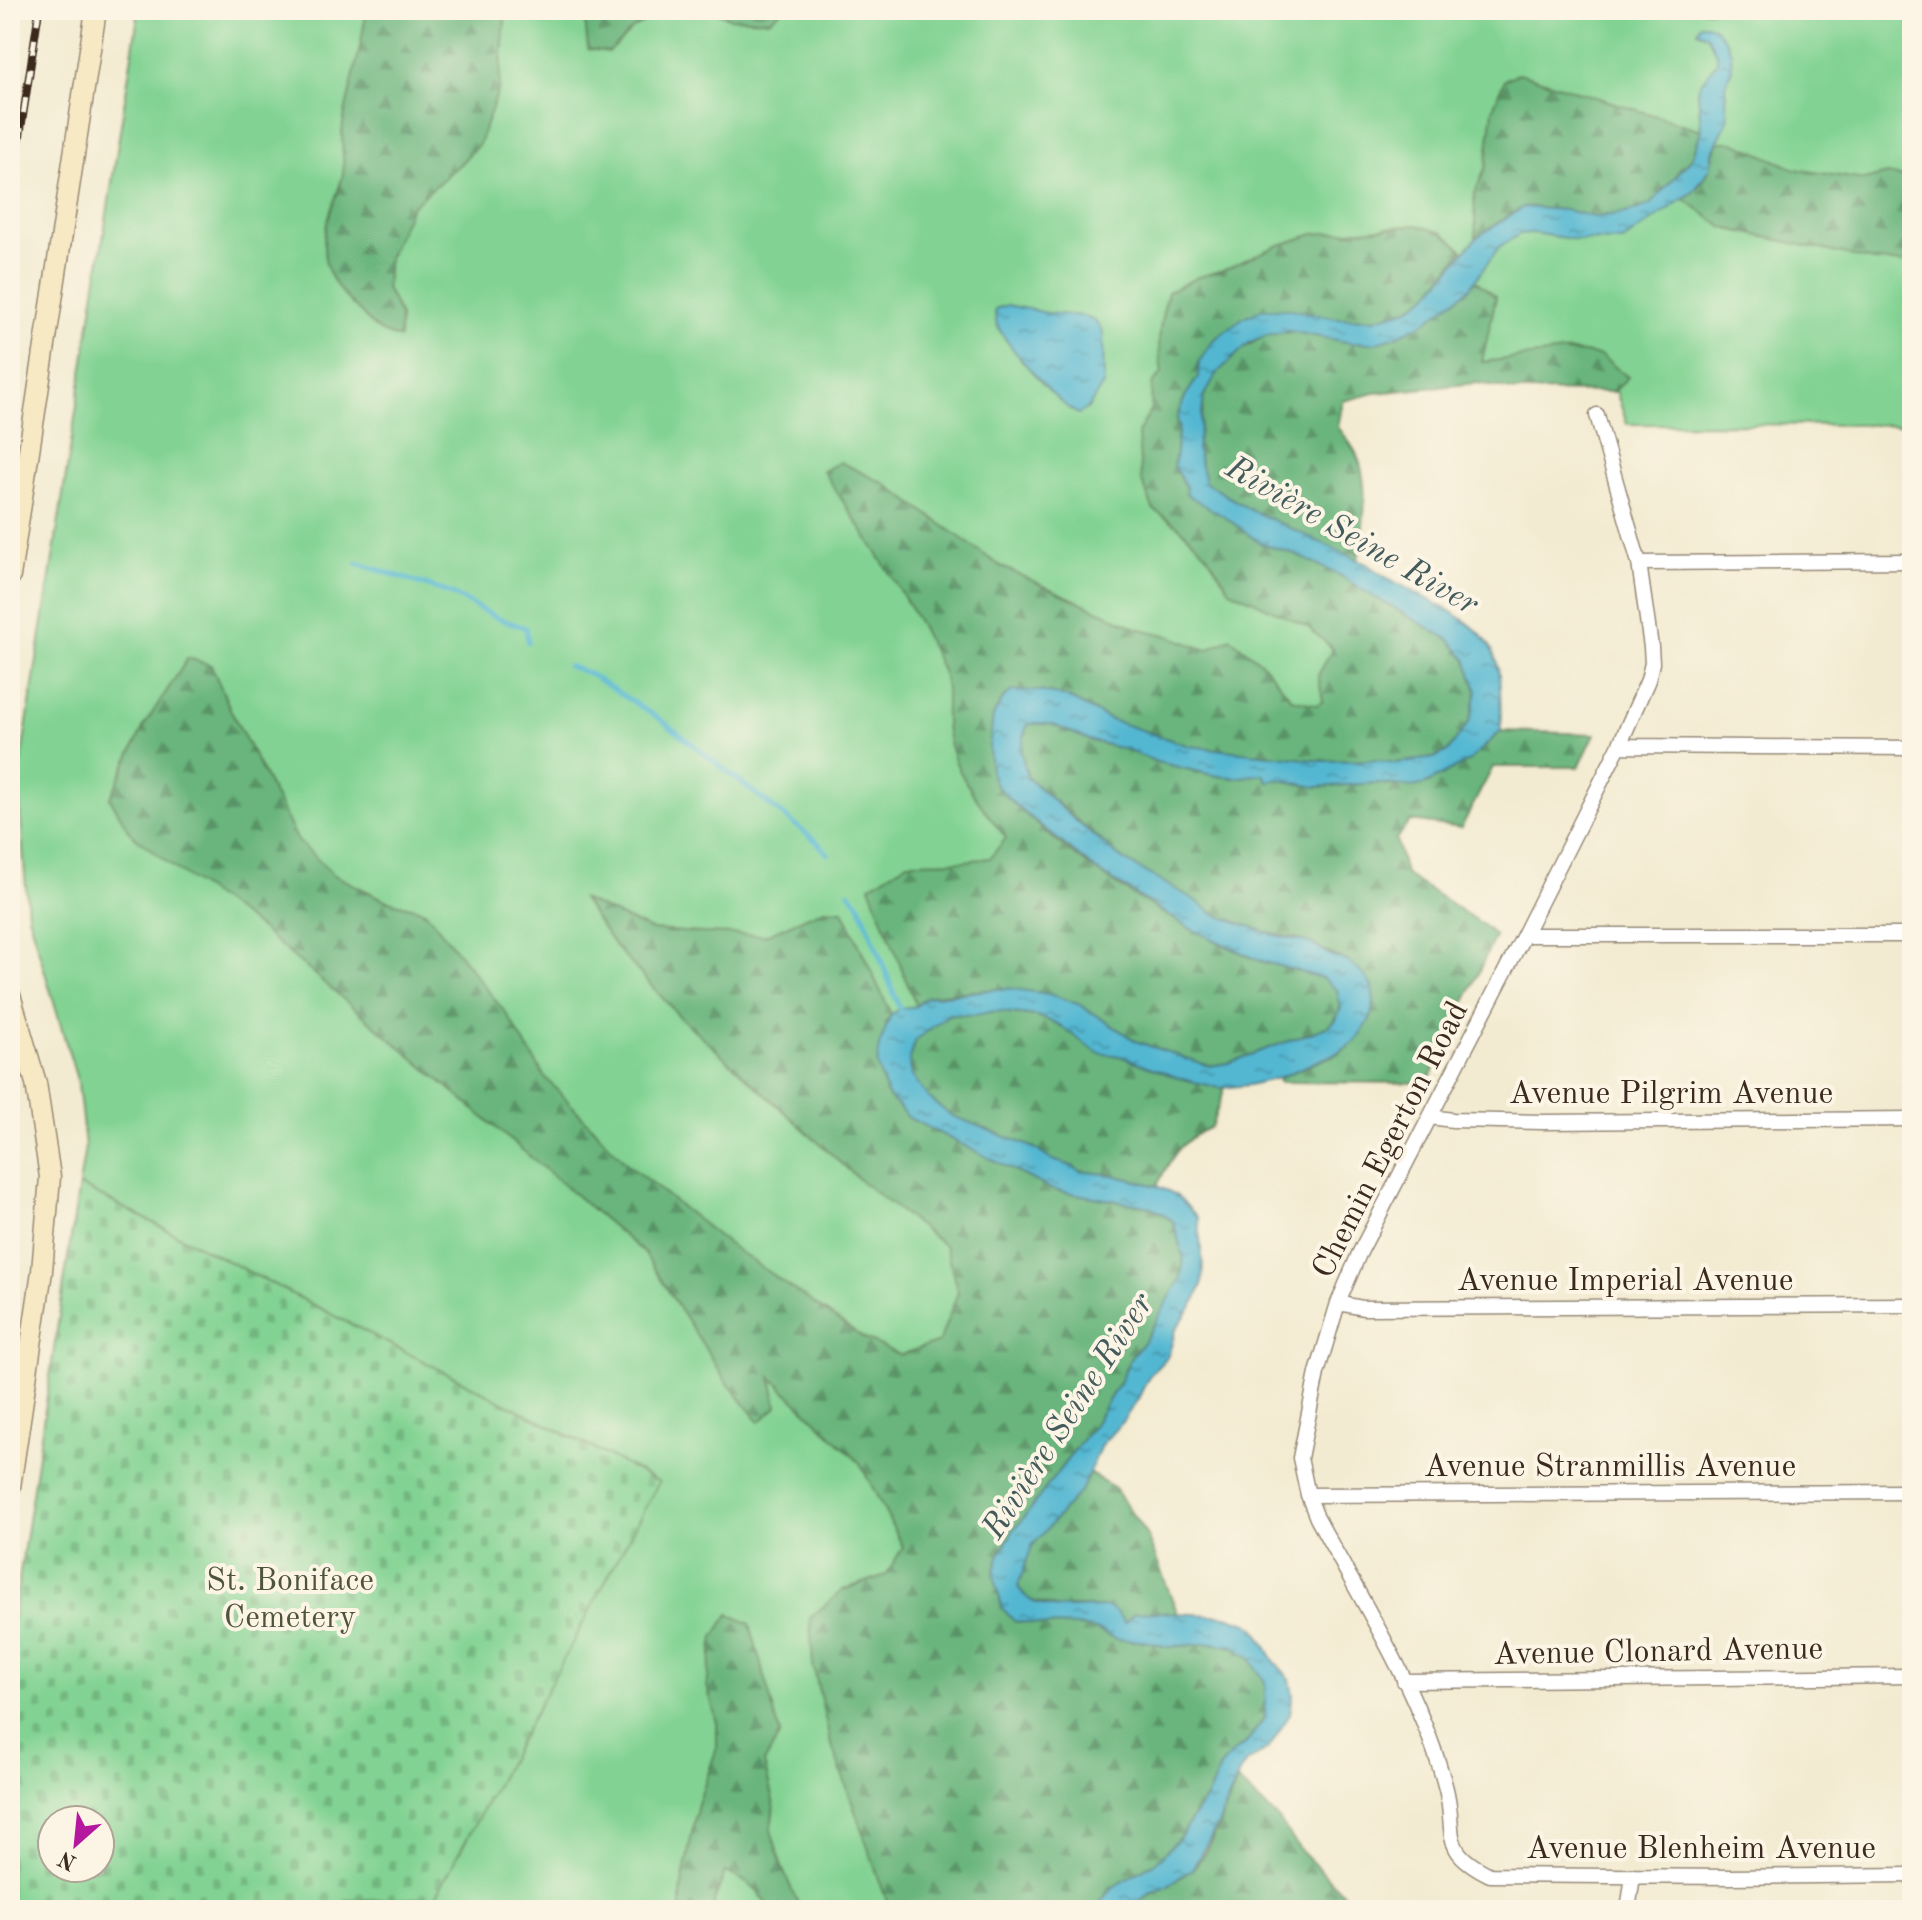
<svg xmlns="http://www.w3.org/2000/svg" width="1922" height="1920" viewBox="0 0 1922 1920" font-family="'Old Standard TT',serif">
<defs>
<pattern id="forest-firs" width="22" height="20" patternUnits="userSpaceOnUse" patternTransform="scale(2)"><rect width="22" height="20" fill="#69b57d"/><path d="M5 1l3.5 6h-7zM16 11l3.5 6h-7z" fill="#589366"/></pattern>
<pattern id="cemetery-stones" width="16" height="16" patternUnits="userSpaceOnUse" patternTransform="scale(2)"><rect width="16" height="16" fill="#82d393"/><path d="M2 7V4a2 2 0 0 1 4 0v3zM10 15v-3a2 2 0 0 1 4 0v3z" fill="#71b57e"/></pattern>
<pattern id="water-ripples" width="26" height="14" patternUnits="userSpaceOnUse" patternTransform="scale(2)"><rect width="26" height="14" fill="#53b7d2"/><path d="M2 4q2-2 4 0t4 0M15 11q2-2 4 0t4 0" fill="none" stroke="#4695aa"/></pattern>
</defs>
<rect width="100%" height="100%" fill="#fcf5e5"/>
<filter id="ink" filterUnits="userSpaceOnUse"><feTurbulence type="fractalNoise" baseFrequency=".0125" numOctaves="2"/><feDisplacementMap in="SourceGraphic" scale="16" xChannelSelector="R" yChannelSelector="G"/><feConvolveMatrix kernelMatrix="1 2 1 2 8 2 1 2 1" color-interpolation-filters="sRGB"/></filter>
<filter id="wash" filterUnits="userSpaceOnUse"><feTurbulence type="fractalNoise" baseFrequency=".006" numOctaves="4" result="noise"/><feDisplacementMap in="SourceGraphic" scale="32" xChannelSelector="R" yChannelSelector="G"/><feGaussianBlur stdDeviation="1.8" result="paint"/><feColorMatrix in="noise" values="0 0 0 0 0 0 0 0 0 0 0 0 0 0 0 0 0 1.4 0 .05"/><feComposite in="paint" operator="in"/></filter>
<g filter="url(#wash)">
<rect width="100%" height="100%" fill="#f3ebd1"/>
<!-- grass -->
<path fill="#82d393" stroke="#5e7e58" stroke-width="2" d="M 139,10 L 1912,10 L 1912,425 L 1627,424 L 1611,376 L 1575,363 L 1177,418 L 1450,640 L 1273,755 L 1189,746 L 1096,870 L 916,1006 L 899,1009 L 975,1150 L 1014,1530 L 1100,1902 L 1097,1910 L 341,1910 L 659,1482 L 79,1185 L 85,1147 L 78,1083 L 28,915 L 18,781 Z"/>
<!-- forest -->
<path fill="url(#forest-firs)" stroke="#52704e" stroke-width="2" d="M 366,10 L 506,10 L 499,88 L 479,144 L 460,164 L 411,207 L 388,259 L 386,288 L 400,316 L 399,338 C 372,331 374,325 355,307 C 329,282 317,258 328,220 C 332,204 340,190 343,173 C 345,157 340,140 343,124 C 350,86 362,49 366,10 Z
M 584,10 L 667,10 L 634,28 L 609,52 L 588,49 Z
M 712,10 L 782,10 L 770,20 L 730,18 Z
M 1519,73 L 1701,130 L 1692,158 L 1650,205 L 1626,213 L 1595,217 L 1532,207 L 1512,213 L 1476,238 L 1474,195 L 1486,166 L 1493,109 L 1504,80 Z
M 1719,142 L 1734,142 L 1795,169 L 1865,180 L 1886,174 L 1912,178 L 1912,263 L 1874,261 L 1724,228 L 1684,199 C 1692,193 1702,184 1707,174 C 1712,164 1712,152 1719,142 Z
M 1417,225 L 1443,233 L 1463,250 L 1428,295 L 1408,309 L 1374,319 L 1244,317 L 1212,341 L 1199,362 L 1198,377 L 1185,397 L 1177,417 L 1179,425 L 1174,467 L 1186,487 L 1260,543 L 1292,553 L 1340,575 L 1362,590 L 1450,640 L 1466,659 L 1477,691 L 1470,721 L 1448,751 L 1434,758 L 1396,763 L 1289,759 L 1189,746 L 1111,720 L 1066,697 L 1039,691 L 995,784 C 1061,854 1148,909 1235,950 C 1243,953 1250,957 1258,960 C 1277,968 1326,972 1337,990 C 1346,1004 1338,1018 1327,1027 L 1228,1063 L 1209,1066 L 1138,1042 L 1078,1004 L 1007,988 L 941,994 L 926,997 L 916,1006 L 870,886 L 908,862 L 964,861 L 990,858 L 1006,838 C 981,805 954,775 947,732 C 943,710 951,689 940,666 C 909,597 864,534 823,471 L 840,462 L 884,483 L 1000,566 L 1137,628 L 1166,635 L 1207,650 L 1231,638 L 1262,663 L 1292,699 L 1317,705 L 1323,701 L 1318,675 L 1333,649 L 1308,627 L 1230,590 L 1205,552 L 1179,527 L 1153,509 L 1141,479 L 1138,433 L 1151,409 L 1152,385 L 1162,373 C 1156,342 1160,322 1168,292 L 1198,277 L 1223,270 L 1277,246 L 1314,234 Z
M 1475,280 L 1496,297 L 1482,362 L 1571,351 L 1601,356 L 1628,377 L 1614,392 L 1516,391 L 1478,383 L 1375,393 L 1343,401 L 1338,427 C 1344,435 1351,444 1356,453 C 1371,486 1363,527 1358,561 L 1247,508 L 1205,482 L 1197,450 L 1204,397 L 1216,374 L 1239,350 L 1267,335 L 1290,331 L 1374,343 L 1468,290 Z
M 188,658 L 211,665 L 232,713 L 298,841 L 334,875 L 385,900 L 425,911 L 508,1016 L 545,1077 L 628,1165 L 731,1246 L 863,1338 L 900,1355 L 939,1342 L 958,1292 L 945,1246 L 862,1182 L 680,1017 L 615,946 L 582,899 L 651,930 L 702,933 L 766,935 L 824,909 L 843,910 L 891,1014 L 886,1023 L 888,1096 L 909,1118 L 1053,1190 L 1151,1207 L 1173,1221 L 1184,1258 L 1182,1278 L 1145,1340 L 1130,1359 L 1120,1381 L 1095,1423 L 1014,1530 L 1000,1553 L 1014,1621 L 1044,1625 L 1076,1626 L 1096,1630 L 1116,1639 L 1150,1642 L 1167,1647 L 1213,1643 L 1235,1647 L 1249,1656 L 1265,1682 L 1265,1717 L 1245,1744 L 1231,1754 L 1221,1766 L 1208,1795 L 1180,1837 L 1156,1862 L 1113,1887 L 1100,1902 L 1097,1910 L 890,1910 L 830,1740 L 813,1665 L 810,1618 L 843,1590 L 886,1575 L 903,1547 L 860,1463 L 771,1377 L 777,1407 L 759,1422 L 726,1381 L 644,1253 L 258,927 L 180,872 L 130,833 L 110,798 L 144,726 Z
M 1029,724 L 1051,724 L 1092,741 L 1128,750 L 1157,762 L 1213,775 L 1233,778 L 1265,774 L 1269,782 L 1276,779 L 1316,787 L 1377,783 L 1404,787 L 1469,761 L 1501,731 L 1595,734 L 1579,767 L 1493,767 L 1461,828 L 1410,821 L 1396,839 L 1405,874 L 1483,925 L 1495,936 L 1428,1083 L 1279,1082 L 1278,1078 L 1341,1052 L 1356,1041 L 1371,1018 L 1374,1002 L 1372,987 L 1349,962 L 1295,938 L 1275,935 L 1214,914 L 1195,900 L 1122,859 L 1027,777 L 1021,752 L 1026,728 Z
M 996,1011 L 1037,1016 L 1058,1024 L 1098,1053 L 1120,1056 L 1179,1078 L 1225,1088 L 1211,1127 C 1180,1140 1171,1157 1157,1186 L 1113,1175 L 1079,1171 L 1074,1167 L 1050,1159 L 1034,1148 L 950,1115 L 929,1098 L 911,1076 L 909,1058 L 916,1040 L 949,1014 L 973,1015 Z
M 1090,1474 L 1114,1487 L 1147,1536 L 1178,1614 L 1136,1613 L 1125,1624 L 1108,1607 L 1055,1607 L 1025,1599 L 1018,1586 C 1022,1570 1027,1551 1037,1538 C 1054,1515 1077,1500 1090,1474 Z
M 729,1614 L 750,1624 L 780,1734 L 764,1763 L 774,1805 L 771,1830 L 783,1870 L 801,1910 L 771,1910 C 760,1890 746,1880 725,1872 L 714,1901 L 715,1910 L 681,1910 L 681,1890 L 697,1807 L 717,1747 L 717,1723 L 707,1686 L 714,1637 Z
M 1237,1780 L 1278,1819 L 1301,1851 L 1360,1910 L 1129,1910 C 1148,1891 1173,1886 1192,1869 C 1210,1852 1228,1804 1237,1780 Z"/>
<!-- cemetery -->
<path fill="url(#cemetery-stones)" stroke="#5e7e58" stroke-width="2" fill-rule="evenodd" d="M 79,1185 L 659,1482 L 435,1898 L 346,1900 L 341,1910 L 10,1910 L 10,1639 ZM 52,1820 L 100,1820 L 100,1868 L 52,1868 Z"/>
<!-- water -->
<path fill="url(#water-ripples)" stroke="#477078" stroke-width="2" d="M 1700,24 L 1707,24 L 1716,29 L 1726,41 L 1731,53 L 1732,69 L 1725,85 L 1728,120 L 1712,153 L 1711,167 L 1694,191 L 1623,241 L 1578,240 L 1532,233 L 1520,234 L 1499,247 L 1468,290 L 1424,323 L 1394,337 L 1374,343 L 1352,343 L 1289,331 L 1267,335 L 1250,342 L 1216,374 L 1204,397 L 1197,450 L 1205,482 L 1247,508 L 1367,564 C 1402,594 1485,612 1497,663 C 1502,684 1500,710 1501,731 L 1469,761 L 1426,784 L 1412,787 L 1377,783 L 1316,787 L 1276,779 L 1268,782 L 1264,774 L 1233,778 L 1213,775 L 1157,762 L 1127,750 L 1092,741 L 1051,724 L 1030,724 L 1026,728 L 1021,752 L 1027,777 L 1076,821 L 1122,859 L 1195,900 L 1214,914 L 1275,935 L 1311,943 L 1332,956 L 1349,962 L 1364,975 L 1372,987 L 1374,1002 L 1371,1018 L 1356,1041 L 1341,1051 L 1278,1078 L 1249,1085 L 1220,1088 L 1179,1078 L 1120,1056 L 1098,1053 L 1058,1024 L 1037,1016 L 996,1011 L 973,1015 L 949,1014 L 916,1040 L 909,1058 L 912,1076 L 929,1098 L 950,1115 L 1034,1148 L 1050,1159 L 1074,1167 L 1079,1171 L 1113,1175 L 1157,1186 L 1177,1195 L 1198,1218 L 1203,1268 L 1202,1285 L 1194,1303 L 1176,1329 L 1168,1356 L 1149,1376 L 1138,1399 L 1122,1422 L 1101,1445 L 1082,1489 L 1032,1546 L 1018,1586 C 1033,1617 1079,1606 1108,1607 L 1115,1611 L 1125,1623 L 1134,1613 L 1158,1612 L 1227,1616 L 1247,1623 L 1256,1629 L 1274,1661 L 1290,1679 L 1293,1695 L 1290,1714 L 1269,1748 L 1246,1763 L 1239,1773 L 1218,1825 L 1192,1869 L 1165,1887 L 1149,1893 L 1129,1910 L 1097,1910 L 1100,1902 L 1113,1887 L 1156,1862 L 1180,1837 L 1208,1795 L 1221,1766 L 1231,1754 L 1245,1744 L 1265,1718 L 1265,1682 L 1249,1657 L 1235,1647 L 1213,1643 L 1167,1647 L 1150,1642 L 1116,1639 L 1096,1630 L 1076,1626 L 1043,1625 L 1014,1621 L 1002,1608 L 994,1574 L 1000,1553 L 1014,1530 L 1095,1423 L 1120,1381 L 1130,1359 L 1145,1340 L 1181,1278 L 1184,1258 L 1173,1221 L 1152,1207 L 1053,1190 L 909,1118 L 888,1096 L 877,1066 L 879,1046 L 891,1014 L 899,1009 L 916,1006 L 926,997 L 1007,988 L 1049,994 L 1078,1004 L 1138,1042 L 1209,1066 L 1228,1063 L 1327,1027 L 1336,1020 L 1341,1008 L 1337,990 L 1322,978 L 1258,960 L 1191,929 L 1096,870 L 1014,804 L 995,784 L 991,772 L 989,747 L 993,716 L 1002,700 L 1012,691 L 1040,691 L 1066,697 L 1111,720 L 1189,746 L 1323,761 L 1374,760 L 1396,763 L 1434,758 L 1448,751 L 1470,721 L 1477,691 L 1466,659 L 1450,640 L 1362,590 L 1340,575 L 1292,553 L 1260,543 L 1228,519 L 1186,494 L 1186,487 L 1174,467 L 1179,426 L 1177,418 L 1185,397 L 1198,377 L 1199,362 L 1212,341 L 1244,317 L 1262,309 L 1291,309 L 1336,318 L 1374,319 L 1408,309 L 1428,295 L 1476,238 L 1523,207 L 1565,210 L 1595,217 L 1626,213 L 1650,205 L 1692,158 L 1698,142 L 1701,130 L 1698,91 L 1700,84 L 1717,62 L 1717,55 L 1707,35 L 1697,31 Z
M 1007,305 L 1047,313 L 1083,316 L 1095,321 L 1103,332 L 1104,383 L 1088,408 L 1079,414 C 1060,408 1008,346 998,327 C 995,321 995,315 995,309 Z"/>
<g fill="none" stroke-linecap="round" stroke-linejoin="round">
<!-- stream -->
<path stroke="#53b7d2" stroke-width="5" d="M 10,55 L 18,10
M 357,563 L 450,593 L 497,618 L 526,628 L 528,642
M 568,666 L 588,673 L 664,722 L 817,842 L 828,854
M 849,892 L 860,905 L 901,1012"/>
</g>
</g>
<g filter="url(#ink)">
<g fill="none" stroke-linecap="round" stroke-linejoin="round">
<!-- minor casing -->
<g stroke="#978a78" stroke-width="17">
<path id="minor" d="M 1597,415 L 1639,563 L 1651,647 L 1652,663 L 1648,680 L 1619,746 L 1524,935 L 1359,1254 L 1338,1303 L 1317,1373 L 1300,1458 L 1308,1495 L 1317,1518 C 1364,1605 1421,1693 1446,1789 C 1457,1833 1438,1850 1490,1875 L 1730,1877 L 1912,1875
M 1639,563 L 1912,561
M 1619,746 L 1912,748
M 1524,935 L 1912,935
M 1430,1117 L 1453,1120 L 1543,1122 L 1912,1119
M 1338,1303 L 1363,1308 L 1912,1305
M 1308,1495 L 1912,1492
M 1404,1681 L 1912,1676
M 1628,1910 L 1633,1876"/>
</g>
<!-- secondary casing -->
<g stroke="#978a78" stroke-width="23">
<path id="secondary" d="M 10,576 L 96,10
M 10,995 L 36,1083 L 50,1177 L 42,1271 L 10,1487"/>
</g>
<!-- minor -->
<use href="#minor" stroke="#fff" stroke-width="14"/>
<!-- secondary -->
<use href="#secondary" stroke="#f7e9c3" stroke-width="20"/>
<!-- rail casing -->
<g stroke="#3b2a1e" stroke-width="8">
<path id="rail" d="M 10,202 L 39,10"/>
</g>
<!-- rail -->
<use href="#rail" stroke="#fcf5e5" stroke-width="5" stroke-dasharray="15" stroke-linecap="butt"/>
</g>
</g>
<g text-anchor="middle" stroke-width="8" stroke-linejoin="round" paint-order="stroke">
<!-- street labels -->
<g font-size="32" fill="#3b2a1e" stroke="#fcf5e5">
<text x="1671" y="1103">Avenue Pilgrim Avenue</text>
<text transform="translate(1389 1139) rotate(-63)" y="11">Chemin Egerton Road</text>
<text x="1625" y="1290">Avenue Imperial Avenue</text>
<text x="1610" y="1476">Avenue Stranmillis Avenue</text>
<text transform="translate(1658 1650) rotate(-1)" y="11">Avenue Clonard Avenue</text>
<text x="1701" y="1858">Avenue Blenheim Avenue</text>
</g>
<!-- park labels -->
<g font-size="32" fill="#4d543b" stroke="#fcf5e5">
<text x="290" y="1590">St. Boniface<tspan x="290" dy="37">Cemetery</tspan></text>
</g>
<!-- water labels -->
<g font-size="34" font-style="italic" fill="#435b5d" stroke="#fcf5e5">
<text transform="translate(1353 534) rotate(30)" y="12">Rivière Seine River</text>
<text transform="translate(1066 1415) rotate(-57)" y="12">Rivière Seine River</text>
</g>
</g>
<!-- margin -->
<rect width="1922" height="1920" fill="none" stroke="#fcf5e5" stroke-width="40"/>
<!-- north arrow -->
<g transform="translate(76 1844) rotate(207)"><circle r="38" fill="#fcf5e5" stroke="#afa495" stroke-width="2"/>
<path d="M0-6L14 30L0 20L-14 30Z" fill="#b5179e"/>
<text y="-12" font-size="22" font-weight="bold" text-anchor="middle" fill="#3b2a1e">N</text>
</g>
</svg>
